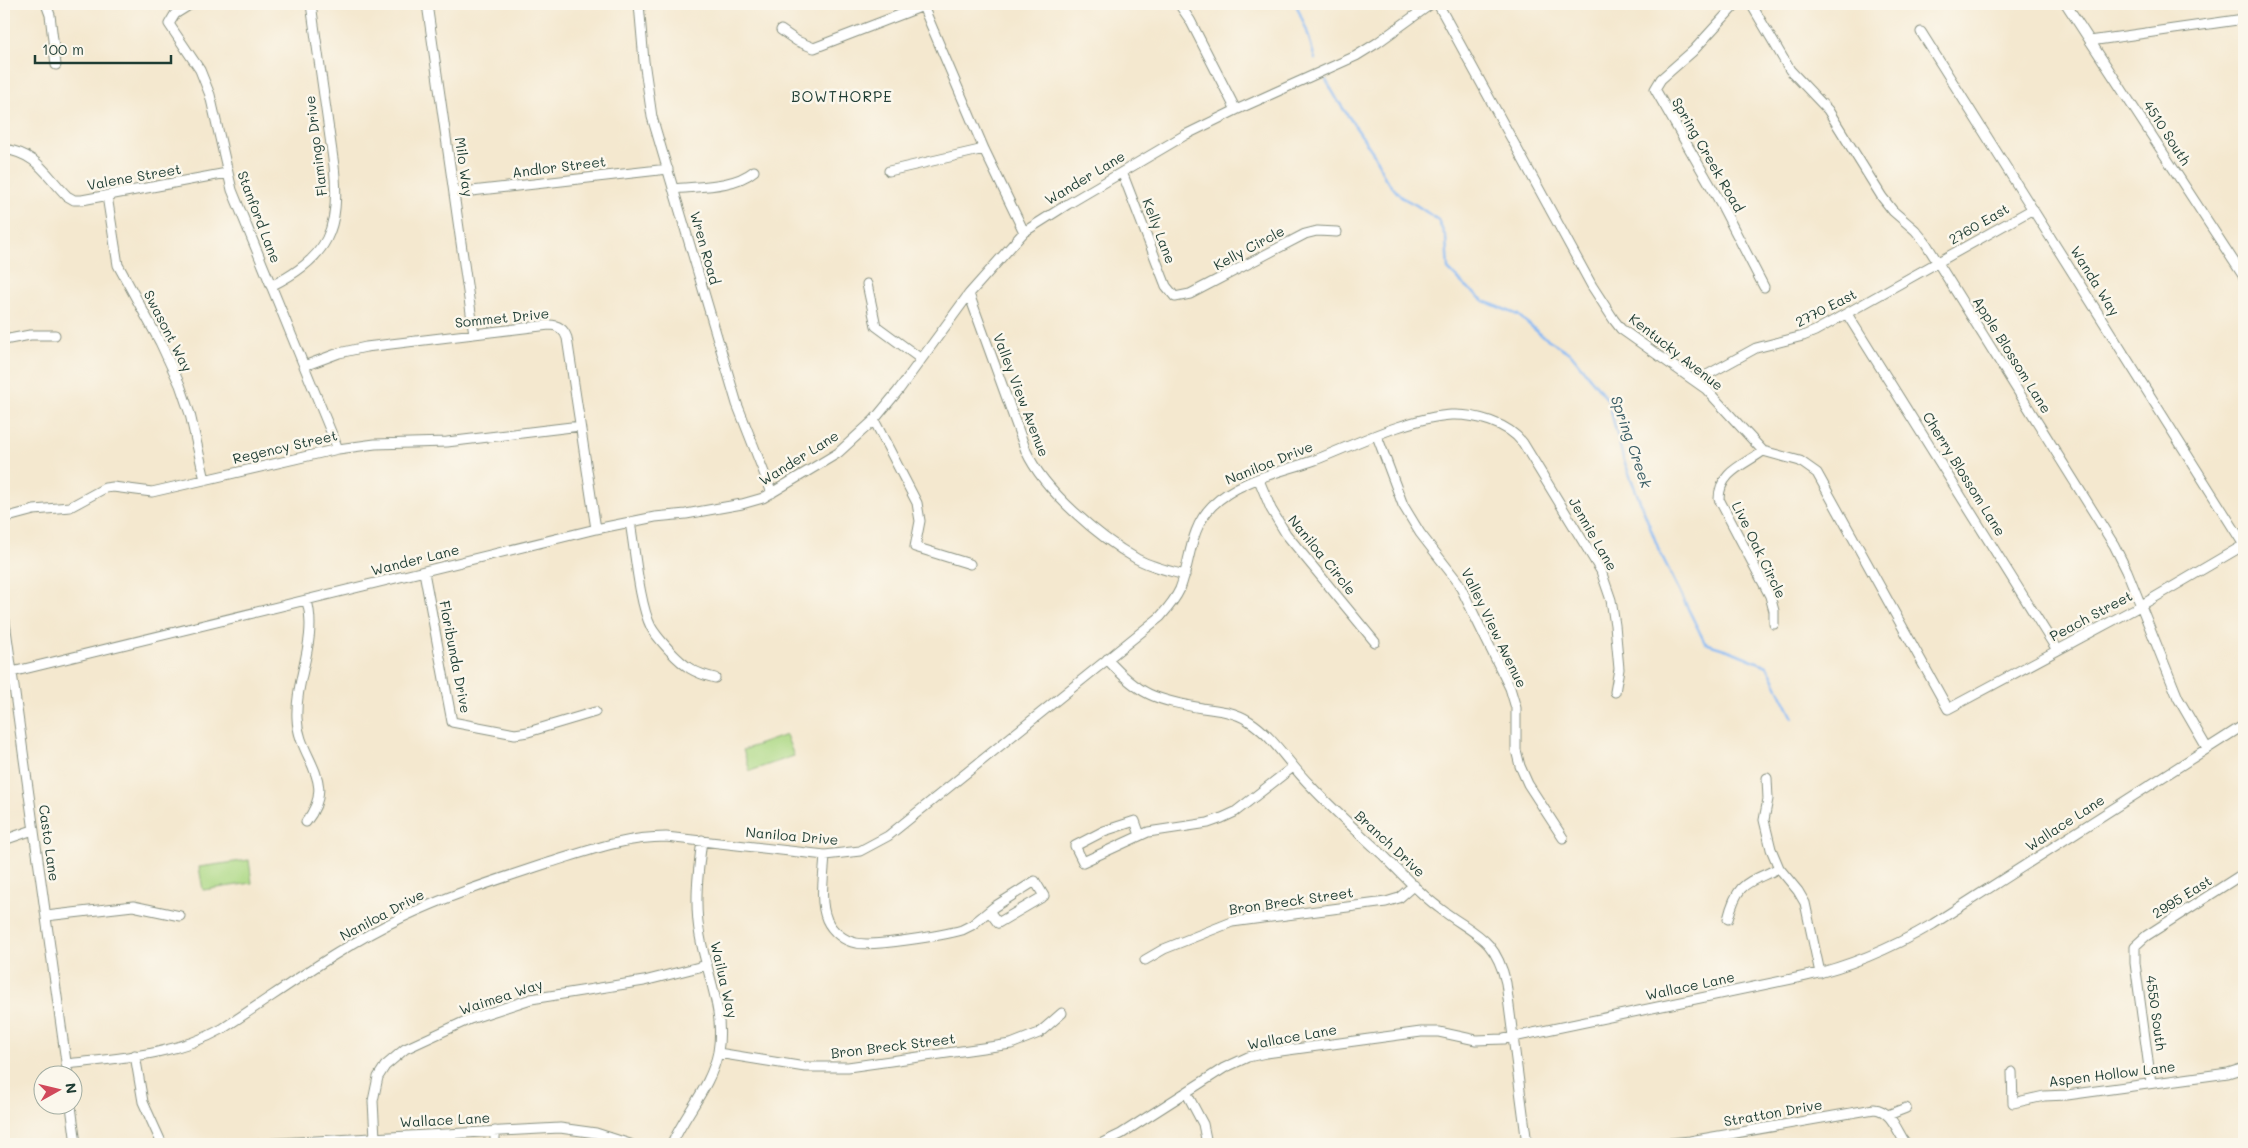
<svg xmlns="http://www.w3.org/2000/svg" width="2248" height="1148" viewBox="0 0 2248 1148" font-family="Mali,sans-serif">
<rect width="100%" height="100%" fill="#fbf7ec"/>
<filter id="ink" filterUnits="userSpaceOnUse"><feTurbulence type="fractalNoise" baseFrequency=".02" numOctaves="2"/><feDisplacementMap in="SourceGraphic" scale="10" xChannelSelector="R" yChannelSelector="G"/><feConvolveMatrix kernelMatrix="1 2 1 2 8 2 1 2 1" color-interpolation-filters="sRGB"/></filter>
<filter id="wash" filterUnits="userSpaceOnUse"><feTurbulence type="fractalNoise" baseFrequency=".0096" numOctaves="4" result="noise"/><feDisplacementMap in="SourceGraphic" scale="20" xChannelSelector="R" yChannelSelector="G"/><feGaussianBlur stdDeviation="1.12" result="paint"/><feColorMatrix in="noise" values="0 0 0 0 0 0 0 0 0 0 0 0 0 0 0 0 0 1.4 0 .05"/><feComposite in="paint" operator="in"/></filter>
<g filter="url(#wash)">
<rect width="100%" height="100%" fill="#f4e8cf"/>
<!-- green -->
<path fill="#add986" stroke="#668b5d" d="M 786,735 L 794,756 L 750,771 L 743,750 Z
M 249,860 L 252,883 L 203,890 L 199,867 Z"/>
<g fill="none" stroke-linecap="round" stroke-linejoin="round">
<!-- stream -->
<path stroke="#88b9f4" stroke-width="2.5" d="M 1296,4 L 1307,31 L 1315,59
M 1326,80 L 1338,101 L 1374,154 L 1385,178 L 1401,197 L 1416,205 L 1438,220 L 1446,238 L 1448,269 L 1465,286 L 1484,301 L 1518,315 L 1541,335 L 1571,354 L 1608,400 L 1623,458 L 1659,550 L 1705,643 L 1731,651 L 1767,666 L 1793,718"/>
</g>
</g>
<g filter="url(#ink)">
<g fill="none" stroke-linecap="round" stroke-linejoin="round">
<!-- minor casing -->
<g stroke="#8a9282" stroke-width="11">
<path id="minor" d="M 46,4 L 50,15 L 56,65
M 191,4 L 175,14 L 169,24 L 200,70 L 210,95 L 232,190 L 338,449
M 427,4 L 474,334
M 639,4 L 644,61 L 652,117 L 737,404 L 772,493
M 922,4 L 984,149 L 1024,232
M 1179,4 L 1190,20 L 1236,110
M 1438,4 L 1592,286 L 1614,320 L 1621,329 L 1706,389 L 1763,451 L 1800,461 L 1817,473 L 1948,709 L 2140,606 L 2244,545
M 1736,4 L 1693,51 L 1661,79 L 1655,89 L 1720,202 L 1764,287
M 1751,4 L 1790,70 L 1828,110 L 1882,197 L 1893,211 L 1915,230 L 1925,242 L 2114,545 L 2127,571 L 2178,698 L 2207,748
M 2066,4 L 2244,277
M 781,30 L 797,41 L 814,48 L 923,6
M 1921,32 L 2244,545
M 2090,41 L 2244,19
M 4,149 C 38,154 45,174 67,196 L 74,200 L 82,200 L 227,173
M 889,171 L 984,149
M 1122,172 L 1166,286 L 1175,297 L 1190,294 L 1305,234 L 1317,231 L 1337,232
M 673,189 C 699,186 733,188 754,171
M 454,193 L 668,169
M 107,196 L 118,265 L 160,342 L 180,385 L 190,414 L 205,480
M 867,284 L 876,326 L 921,359
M 271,286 C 328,258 341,229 334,166 L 311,4
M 969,294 L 1026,451 C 1044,491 1099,537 1137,559 C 1152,567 1169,571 1185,575
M 1847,314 L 2057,650
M 4,340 L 30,335 L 55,335
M 304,366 L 339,353 L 366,347 L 549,325 C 558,325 564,329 567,338 L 596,529
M 1696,381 L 1756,348 L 1803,336 L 1815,331 L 2033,209
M 874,420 L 917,503 L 920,521 L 915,547 L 970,564
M 1377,436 L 1403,505 L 1420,533 L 1458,582 L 1510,688 L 1516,708 L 1516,750 L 1520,766 L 1528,784 L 1563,838
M 1763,451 C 1744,465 1719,472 1719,499 L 1770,596 L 1774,611 L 1774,624
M 1259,480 L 1271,509 L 1286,534 L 1375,642
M 4,518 L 34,510 L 70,507 L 105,488 L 113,487 L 152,492 L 338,449 L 375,444 L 447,442 L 580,426
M 630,522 C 635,550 639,603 651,627 C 656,636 663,643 670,651 C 685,667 694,673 715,678
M 424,572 L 452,722 L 515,734 L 528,732 L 595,712
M 4,615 L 68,1076
M 1107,659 C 1139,695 1155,700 1202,708 C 1218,710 1235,712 1249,721 C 1273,736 1289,764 1309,784 C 1332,809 1358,832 1383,855 C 1401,873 1418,892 1438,907 C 1472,934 1495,935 1506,983 L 1527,1144
M 12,672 L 596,529 L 655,517 L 686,514 L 742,504 L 763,498 L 838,453 L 874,420 L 898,391 L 969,294 L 1024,232 L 1068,204 L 1185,135 L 1236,110 L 1356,56 L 1377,43 L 1431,4
M 1767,778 L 1768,799 L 1764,820 L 1771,849 L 1779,868 L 1798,891 L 1805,903 L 1820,973
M 306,822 C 339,780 298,759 297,718 C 295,679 318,640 307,601
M 1140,835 L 1135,821 L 1104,831 L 1075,846 L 1083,862 L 1148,832 L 1208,823 L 1222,818 L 1235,812 L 1293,767
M 4,840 L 33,830
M 825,855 C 824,875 819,901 827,920 C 832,931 844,941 856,943 C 873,947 944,935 962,930 L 972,925 L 994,907 L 1035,881 L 1044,896 L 998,923 L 989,911
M 46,916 L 133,906 L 180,916
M 1728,919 C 1738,880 1747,884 1779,868
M 1145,960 L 1164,949 L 1232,922 L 1386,902 L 1399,898 L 1414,885
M 718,1053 L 805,1067 L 848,1067 L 1011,1044 L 1039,1033 L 1062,1013
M 135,1055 L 143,1102 L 162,1144
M 67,1064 C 119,1058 176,1055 222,1029 C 281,991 339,947 403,917 C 449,895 497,880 545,864 C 585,852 623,837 666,837 L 825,855 L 860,851 L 888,836 L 1160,617 C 1168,608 1175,600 1180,589 C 1191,561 1189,529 1212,506 C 1238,480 1281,472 1315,460 C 1353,445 1411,417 1451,415 C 1475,414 1508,423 1523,443 L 1601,571 L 1611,600 L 1615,625 L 1619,669 L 1615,692
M 2012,1072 L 2013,1103 L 2044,1096 L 2067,1095 L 2228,1073 L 2244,1068
M 2151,1083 L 2135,963 L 2135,946 L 2146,936 L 2244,873
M 1186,1092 L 1203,1124 L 1207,1144
M 71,1106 L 76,1144
M 1888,1115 L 1906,1108
M 495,1131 L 495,1144
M 375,1138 L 373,1101 L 378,1077 L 385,1066 L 405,1049 L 470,1019 L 531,999 L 644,981 L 707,965
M 260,1144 L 560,1128 L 596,1133 L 630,1144
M 672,1144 C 686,1112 711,1087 718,1052 C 725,1010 707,976 700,936 C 694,904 698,872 702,840
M 1100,1144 L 1121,1134 L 1224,1068 L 1248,1057 L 1266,1053 L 1421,1032 L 1439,1032 L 1476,1040 L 1504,1039 L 1806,976 C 1852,966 1892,948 1933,924 L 2244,725
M 1661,1144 L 1690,1141 L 1874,1109 C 1891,1110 1897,1131 1906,1144"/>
</g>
<!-- minor -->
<use href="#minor" stroke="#fff" stroke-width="9"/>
</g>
</g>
<g text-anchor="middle" stroke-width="5" stroke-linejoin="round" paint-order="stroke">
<!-- street labels -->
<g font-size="14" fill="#1f3d34" stroke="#fbf7ec">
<text transform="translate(2167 133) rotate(57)" y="5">4510 South</text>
<text transform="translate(316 146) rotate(-97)" y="5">Flamingo Drive</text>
<text transform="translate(1708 155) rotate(60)" y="5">Spring Creek Road</text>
<text transform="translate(464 167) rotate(82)" y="5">Milo Way</text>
<text transform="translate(559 167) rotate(-7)" y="5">Andlor Street</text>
<text transform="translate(134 177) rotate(-10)" y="5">Valene Street</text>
<text transform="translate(1085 178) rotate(-31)" y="5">Wander Lane</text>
<text transform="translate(259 217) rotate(69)" y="5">Stanford Lane</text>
<text transform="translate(1979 224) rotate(-30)" y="5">2760 East</text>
<text transform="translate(1159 231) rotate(69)" y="5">Kelly Lane</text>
<text transform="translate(705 248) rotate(74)" y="5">Wren Road</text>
<text transform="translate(1249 248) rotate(-28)" y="5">Kelly Circle</text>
<text transform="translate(2095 281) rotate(58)" y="5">Wanda Way</text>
<text transform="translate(1826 308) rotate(-27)" y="5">2770 East</text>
<text transform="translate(502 318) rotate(-6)" y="5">Sommet Drive</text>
<text transform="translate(168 331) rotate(63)" y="5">Swasont Way</text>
<text transform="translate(1676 352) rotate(38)" y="5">Kentucky Avenue</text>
<text transform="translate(2012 355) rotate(58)" y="5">Apple Blossom Lane</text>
<text transform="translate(1021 395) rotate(69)" y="5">Valley View Avenue</text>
<text transform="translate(285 447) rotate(-13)" y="5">Regency Street</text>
<text transform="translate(799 458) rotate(-32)" y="5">Wander Lane</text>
<text transform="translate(1269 463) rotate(-22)" y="5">Naniloa Drive</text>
<text transform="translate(1964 474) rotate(58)" y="5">Cherry Blossom Lane</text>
<text transform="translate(1593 534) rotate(60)" y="5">Jennie Lane</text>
<text transform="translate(1759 550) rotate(64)" y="5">Live Oak Circle</text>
<text transform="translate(1322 555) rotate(51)" y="5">Naniloa Circle</text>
<text transform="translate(415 560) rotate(-14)" y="5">Wander Lane</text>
<text transform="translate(2091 616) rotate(-28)" y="5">Peach Street</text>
<text transform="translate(1494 628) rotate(64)" y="5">Valley View Avenue</text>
<text transform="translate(455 657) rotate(79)" y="5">Floribunda Drive</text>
<text transform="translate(2065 823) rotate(-33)" y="5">Wallace Lane</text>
<text transform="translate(792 836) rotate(5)" y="5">Naniloa Drive</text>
<text transform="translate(49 843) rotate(82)" y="5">Casto Lane</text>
<text transform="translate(1390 844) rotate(43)" y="5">Branch Drive</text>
<text transform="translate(2182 897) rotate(-32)" y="5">2995 East</text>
<text transform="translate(1291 901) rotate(-8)" y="5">Bron Breck Street</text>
<text transform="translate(382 915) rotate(-28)" y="5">Naniloa Drive</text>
<text transform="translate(724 980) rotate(77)" y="5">Wailua Way</text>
<text transform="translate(1690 986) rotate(-12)" y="5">Wallace Lane</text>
<text transform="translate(501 997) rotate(-18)" y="5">Waimea Way</text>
<text transform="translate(2156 1013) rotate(82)" y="5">4550 South</text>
<text transform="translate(1292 1037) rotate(-10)" y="5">Wallace Lane</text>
<text transform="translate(893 1046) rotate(-7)" y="5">Bron Breck Street</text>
<text transform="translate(2112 1074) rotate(-7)" y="5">Aspen Hollow Lane</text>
<text transform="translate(1773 1113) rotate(-10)" y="5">Stratton Drive</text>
<text transform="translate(445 1120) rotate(-3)" y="5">Wallace Lane</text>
</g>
<!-- neighbourhood labels -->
<g font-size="15" letter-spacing="1" fill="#1f3d34" stroke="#fbf7ec">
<text x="842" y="102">BOWTHORPE</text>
</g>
<!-- water labels -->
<g font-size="15" font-style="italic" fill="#395c64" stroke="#fbf7ec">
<text transform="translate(1631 442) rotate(71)" y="5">Spring Creek</text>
</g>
</g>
<!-- margin -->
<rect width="2248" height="1148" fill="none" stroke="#fbf7ec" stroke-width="20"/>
<!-- north arrow -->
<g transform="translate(58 1090) rotate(82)"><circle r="24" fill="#fbf7ec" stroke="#a3ada2"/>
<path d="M0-4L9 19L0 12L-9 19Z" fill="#d1495b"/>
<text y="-8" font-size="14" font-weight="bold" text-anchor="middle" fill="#1f3d34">N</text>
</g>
<!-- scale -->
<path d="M35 55v8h136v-8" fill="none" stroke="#1f3d34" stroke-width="2.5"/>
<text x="42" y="55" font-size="15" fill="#1f3d34" stroke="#fbf7ec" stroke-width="4" paint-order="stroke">100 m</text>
</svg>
